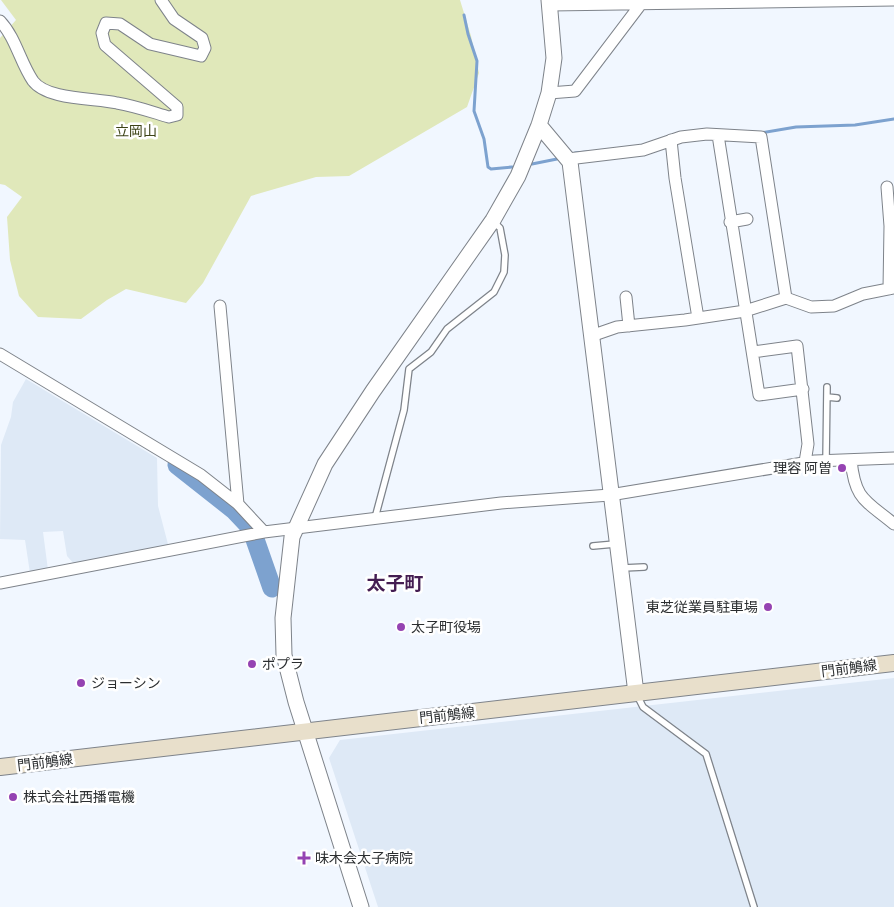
<svg xmlns="http://www.w3.org/2000/svg" width="894" height="907" viewBox="0 0 894 907" font-family="'Source Sans 3','Noto Sans JP',sans-serif">
<rect width="100%" height="100%" fill="#f1f7ff"/>
<!-- built -->
<path fill="#dee9f6" d="M 26,379 L 157,458 L 158,506 L 169,548 L 75,565 L 67,556 L 63,531 L 43,532 L 48,570 L 30,573 L 25,540 L 0,539 L 1,445 L 11,417 L 13,402 Z
M 894,678 L 894,907 L 378,907 L 329,758 L 340,740 Z"/>
<!-- green -->
<path fill="#e0e8ba" d="M 1,0 L 460,0 L 471,36 L 479,73 L 467,107 L 349,176 L 316,177 L 251,196 L 203,283 L 186,303 L 126,289 L 107,300 L 81,319 L 38,317 L 19,296 L 10,260 L 7,217 L 22,197 L 5,185 L 0,184 L 0,38 L 16,20 Z"/>
<g fill="none" stroke-linecap="round" stroke-linejoin="round">
<!-- stream -->
<path stroke="#7da2cf" stroke-width="3" d="M 464,15 L 468,34 L 477,61 L 474,111 L 484,139 L 488,167 L 491,169 L 512,167
M 761,133 L 796,127 L 855,125 L 894,119
M 575,153 L 587,152
M 532,164 L 557,159"/>
<!-- river -->
<path stroke="#7da2cf" stroke-width="19" d="M 177,465 L 234,510 L 251,528 L 272,588"/>
<!-- service casing -->
<g stroke="#7e838a" stroke-width="8">
<path id="service" d="M 827,397 L 837,398
M 826,461 L 827,387
M 375,518 L 404,410 L 409,369 L 431,352 L 447,329 L 494,292 L 504,272 L 505,255 L 500,228 L 493,221
M 593,546 L 615,544
M 623,568 L 644,567
M 637,695 L 643,707 L 706,754 L 754,907"/>
</g>
<!-- minor casing -->
<g stroke="#7e838a" stroke-width="13">
<path id="minor" d="M 550,5 L 894,0
M 0,21 C 16,38 20,62 33,81 C 47,100 95,98 117,103 C 135,106 152,112 169,117 L 177,115 L 177,107 L 105,45 L 102,33 L 106,23 L 120,24 L 150,44 L 201,56 L 205,48 L 202,38 L 174,19 L 161,0
M 549,93 L 575,91 L 644,0
M 718,135 L 759,395 L 803,389
M 671,140 L 675,178 L 698,318
M 568,159 L 643,150 L 681,137 L 707,134 L 761,137 L 786,298
M 887,187 L 890,226 L 889,289
M 730,222 L 747,219
M 626,297 L 629,326
M 220,306 L 238,504
M 591,336 L 617,327 L 685,320 L 745,311 L 786,298 L 811,307 L 834,306 L 863,294 L 894,288
M 753,352 L 797,346 L 808,444 L 805,462
M 0,354 L 201,475 L 238,504 L 264,532
M 851,460 C 855,500 865,500 894,524
M 0,583 L 264,532 L 501,503 L 610,495 L 815,461 L 894,458"/>
</g>
<!-- tertiary casing -->
<g stroke="#7e838a" stroke-width="17">
<path id="tertiary" d="M 539,125 L 570,162 L 636,693
M 361,907 L 296,702 L 284,655 L 283,618 L 292,537 L 325,464 L 373,391 L 493,220 L 518,176 L 539,125 L 549,93 L 554,58 L 549,0"/>
</g>
<!-- secondary casing -->
<g stroke="#7e838a" stroke-width="18">
<path id="secondary" d="M 0,767 L 894,663"/>
</g>
<!-- service -->
<use href="#service" stroke="#fff" stroke-width="5.5"/>
<!-- minor -->
<use href="#minor" stroke="#fff" stroke-width="11"/>
<!-- tertiary -->
<use href="#tertiary" stroke="#fff" stroke-width="15"/>
<!-- secondary -->
<use href="#secondary" stroke="#e8dfcb" stroke-width="16"/>
</g>
<!-- markers -->
<g fill="#9543b2" stroke="#fff" stroke-width="2">
<circle cx="842" cy="468" r="5"/>
<circle cx="768" cy="607" r="5"/>
<circle cx="401" cy="627" r="5"/>
<circle cx="252" cy="664" r="5"/>
<circle cx="81" cy="683" r="5"/>
<circle cx="13" cy="797" r="5"/>
<path d="M301.5 850.5h5v5h5v5h-5v5h-5v-5h-5v-5h5z"/>
</g>
<g text-anchor="middle" stroke-width="5" stroke-linejoin="round" paint-order="stroke">
<!-- park labels -->
<g font-size="14" fill="#3d4317" stroke="#fff">
<text x="136" y="136">立岡山</text>
</g>
<!-- poi labels -->
<g font-size="14" fill="#2b2e30" stroke="#fff" text-anchor="start">
<text x="832" y="473" text-anchor="end">理容 阿曽</text>
<text x="758" y="612" text-anchor="end">東芝従業員駐車場</text>
<text x="411" y="632">太子町役場</text>
<text x="262" y="669">ポプラ</text>
<text x="91" y="688">ジョーシン</text>
<text x="23" y="802">株式会社西播電機</text>
<text x="315" y="863">味木会太子病院</text>
</g>
<!-- street labels -->
<g font-size="14" fill="#2b2e30" stroke="#fff">
<text transform="translate(849 668) rotate(-7)" y="5">門前鵤線</text>
<text transform="translate(447 715) rotate(-6)" y="5">門前鵤線</text>
<text transform="translate(45 762) rotate(-7)" y="5">門前鵤線</text>
</g>
<!-- district labels -->
<g font-size="19" font-weight="bold" fill="#441d52" stroke="#fff">
<text x="395" y="590">太子町</text>
</g>
</g>
</svg>
